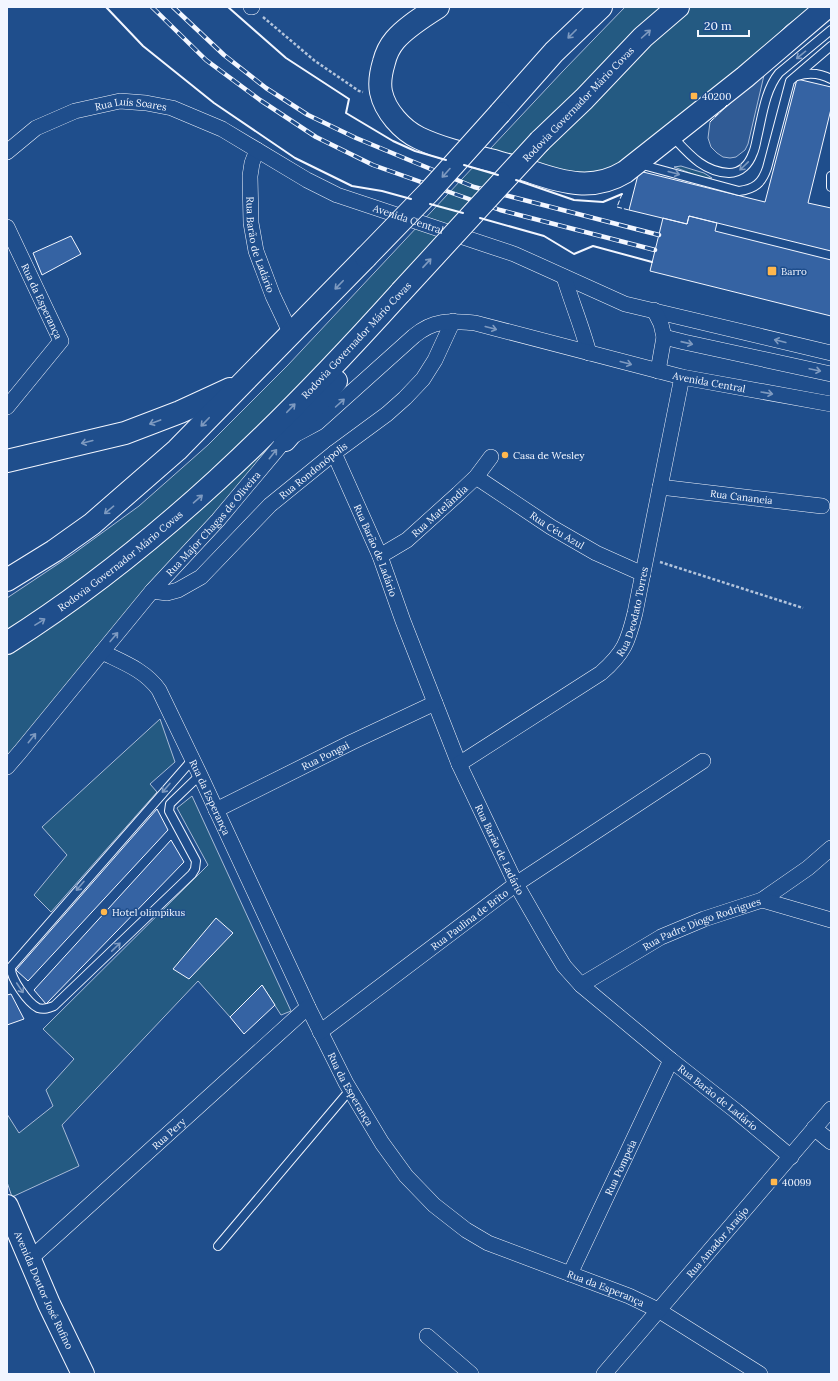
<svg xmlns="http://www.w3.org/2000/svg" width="838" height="1381" viewBox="0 0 838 1381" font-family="Lora,serif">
<rect width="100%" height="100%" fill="#1f4e8c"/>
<!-- green -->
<path fill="#245a82" stroke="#a8bbd7" d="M 625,7 L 666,7 L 527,139 L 407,270 L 314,375 L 153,527 L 7,634 L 7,598 L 73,554 L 139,506 L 208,445 L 288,365 L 563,71 Z
M 678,7 L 812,7 L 786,26 L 724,89 L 604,174 L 523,170 Z
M 681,166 L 704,173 L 712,178 L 703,178 L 674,167 Z
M 329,376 L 7,763 L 7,649 Z
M 160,719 L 175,762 L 150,784 L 157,792 L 51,912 L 34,895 L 67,855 L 42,827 Z
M 192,796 L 291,1011 L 281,1015 L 262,985 L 230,1017 L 198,981 L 62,1125 L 79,1166 L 12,1197 L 7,1182 L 7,1114 L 19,1133 L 53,1106 L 46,1090 L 74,1059 L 43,1029 L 208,865 L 177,808 Z"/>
<!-- parking -->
<path fill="#305b95" stroke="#a8bbd7" d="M 765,71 L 748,144 L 745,150 L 736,157 L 730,158 L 723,157 L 717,153 L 711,147 L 708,138 L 710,122 Z"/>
<!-- building -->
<path fill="#3563a3" stroke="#f2f6ff" d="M 797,79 L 831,87 L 831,109 L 808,203 L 831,208 L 831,251 L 689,216 L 687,224 L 629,210 L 639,171 L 765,202 Z
M 689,216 L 717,223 L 715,231 L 831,260 L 831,316 L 650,271 L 663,218 L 687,224 Z
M 71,236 L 81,254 L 42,275 L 33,253 Z
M 157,809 L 168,830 L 28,981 L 16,970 Z
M 171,840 L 184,862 L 46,1004 L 34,990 Z
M 216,918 L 233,933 L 189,979 L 173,969 Z
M 262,985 L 275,1005 L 244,1034 L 230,1017 Z
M 11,994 L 24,1019 L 7,1025 L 7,995 Z"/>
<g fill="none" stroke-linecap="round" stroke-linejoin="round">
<!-- lane casing -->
<g stroke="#f2f6ff" stroke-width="10">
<path id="lane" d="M 797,76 C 809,72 820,73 831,79
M 672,136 C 688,153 703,172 729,173 C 741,173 749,164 753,153 C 755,149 756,143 757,138 C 762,117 765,90 779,73 L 831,30
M 639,164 L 739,191 C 755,189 762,183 767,168 L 790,81 L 831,46
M 831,176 L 831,187
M 192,760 L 11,967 C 10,978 28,1003 38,1008 C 44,1010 49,1008 54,1006 L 192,874 L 195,869 L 196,861 L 169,811 L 170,804 L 173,801 L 200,775
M 218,1246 L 350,1090"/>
</g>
<!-- street casing -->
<g stroke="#f2f6ff" stroke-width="16">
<g id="street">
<path d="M 251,7 L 252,7"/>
<path id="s1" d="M 257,150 L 252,163 L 250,176 L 251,223 L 256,251 L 273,296 L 291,334"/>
<path id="s2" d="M 7,152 L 36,128 L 75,111 L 120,101 L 146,103 L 172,108 L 222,129 L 307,180 L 337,195 L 514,254 L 625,304 L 831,353"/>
<path id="s3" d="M 7,227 L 61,341 L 7,407"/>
<path d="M 564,277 C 572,303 582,327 589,353"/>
<path d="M 654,310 L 661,324 L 664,337 L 684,342 L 831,374"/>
<path d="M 658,371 L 664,337"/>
<path id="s4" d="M 334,453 L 380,556 L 403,621 L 459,764 L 516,884 L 547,938 L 564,966 L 581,985 L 671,1060 L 736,1111 L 791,1157"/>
<path id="s5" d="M 476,477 L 551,527 L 596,553 L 643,574"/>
<path id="s6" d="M 660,487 L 822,506"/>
<path id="s7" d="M 380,556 L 407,540 L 458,494 L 476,477 L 491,457"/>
<path id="s8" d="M 152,591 L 167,593 L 178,590 L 201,577 L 270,505 L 334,453 L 387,414 L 405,398 L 423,379 L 435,360 L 453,321"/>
<path id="s9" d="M 102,652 C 122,662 145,670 159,690 L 200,775 L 308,1007 L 346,1083 L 382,1143 L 406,1176 L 434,1205 L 466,1230 L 488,1243 L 629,1296 L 658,1310 L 760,1374"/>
<path id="s10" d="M 459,764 L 601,673 C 624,653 628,642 635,613 L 682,377"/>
<path id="s11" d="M 7,767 L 20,752 L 152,591 L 218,520 L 285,440 L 302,431 L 317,423 L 414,336 C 434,319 450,321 475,323 L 682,377 L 831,404"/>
<path id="s12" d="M 216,810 L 352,742 L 435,703"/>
<path d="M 762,900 L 808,868 L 831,848"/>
<path id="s13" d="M 581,985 L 661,937 L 704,919 L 762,900 L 831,920"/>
<path id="s14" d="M 320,1032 L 516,884 L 703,761"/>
<path d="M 814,1128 L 831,1142"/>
<path id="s15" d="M 30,1259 L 308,1007"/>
<path id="s16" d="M 570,1274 L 671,1060"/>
<path d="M 427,1336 L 471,1374"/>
<path id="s17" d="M 604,1374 L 831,1109"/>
</g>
</g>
<!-- secondary casing -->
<g stroke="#f2f6ff" stroke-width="24">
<path id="secondary" d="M 438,7 C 423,17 406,27 395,40 C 389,47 386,54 384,62 C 381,72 379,82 381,92 C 385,111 402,130 419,138 C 442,149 469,155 494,161 C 507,165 519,168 532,172 C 564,183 594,191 625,172 L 745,77 L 827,7"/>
</g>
<!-- primary casing -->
<g stroke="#f2f6ff" stroke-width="24">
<g id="primary">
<path id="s18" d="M 7,1206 L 49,1304 L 83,1374"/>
</g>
</g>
<!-- highway casing -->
<g stroke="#f2f6ff" stroke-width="24">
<g id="highway">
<path d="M 500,113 L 554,52 L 601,7"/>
<path d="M 540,141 L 584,99 L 643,37 L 678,7"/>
<path d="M 285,440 L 336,381"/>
<path d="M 7,461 L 125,433 L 180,412 L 230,389"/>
<path d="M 7,580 L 54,551 L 92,524 L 177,450 L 366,257"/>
<path id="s19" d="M 7,643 C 157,548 283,423 401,292"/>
</g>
</g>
<!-- path -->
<path stroke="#b3c4dc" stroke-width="2.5" stroke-dasharray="3 2" stroke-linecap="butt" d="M 263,17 L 315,61 L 359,91 L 363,92
M 660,562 L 803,608"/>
<!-- lane -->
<use href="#lane" stroke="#1f4e8c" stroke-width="8"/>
<!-- street -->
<use href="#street" stroke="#1f4e8c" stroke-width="15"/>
<!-- secondary -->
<use href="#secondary" stroke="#1f4e8c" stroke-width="22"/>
<!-- primary -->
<use href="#primary" stroke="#1f4e8c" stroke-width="22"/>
<!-- highway -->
<use href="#highway" stroke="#1f4e8c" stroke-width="22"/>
<!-- rail casing -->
<g stroke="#f2f6ff" stroke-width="4.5">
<path id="rail" d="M 152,7 L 206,60 L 260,100 L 316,137 L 373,165 L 500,210 L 655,250
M 173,7 L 224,55 L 266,88 L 308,115 L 356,138 L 474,187 L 659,235"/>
</g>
<!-- rail -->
<use href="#rail" stroke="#1f4e8c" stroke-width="3" stroke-dasharray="9" stroke-linecap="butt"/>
<!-- highway-bridge casing -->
<g stroke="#f2f6ff" stroke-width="24" stroke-linecap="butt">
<path id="highway-bridge" d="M 366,257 L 429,192 L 500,113
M 401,292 L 540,141"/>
</g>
<!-- highway-bridge -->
<use href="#highway-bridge" stroke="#1f4e8c" stroke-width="22"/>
<!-- fence -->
<path stroke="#f2f6ff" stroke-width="1" stroke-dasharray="5 2" stroke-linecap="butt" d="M 710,122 L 727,105
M 622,194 L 617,207 L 629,210"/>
<!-- wall -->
<path stroke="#f2f6ff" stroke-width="2" d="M 106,7 L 143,46 L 214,103 L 295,158 L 352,186 L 382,191 L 411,199
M 228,7 L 286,58 L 349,99 L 346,113 L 393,141 L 415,151 L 446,160
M 464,165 L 498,175
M 516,180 L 574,200 L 603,202 L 622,194
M 430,204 L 463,213
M 480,218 L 544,236 L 574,254 L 593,246 L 652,262"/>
</g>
<!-- one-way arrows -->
<defs><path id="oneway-shaft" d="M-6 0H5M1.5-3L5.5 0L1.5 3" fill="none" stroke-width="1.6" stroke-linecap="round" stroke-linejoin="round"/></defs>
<g stroke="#7e9ac0">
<use href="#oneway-shaft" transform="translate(572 34) rotate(135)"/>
<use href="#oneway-shaft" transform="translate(646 34) rotate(-42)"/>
<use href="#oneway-shaft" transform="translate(801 55) rotate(141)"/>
<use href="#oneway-shaft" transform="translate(744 166) rotate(136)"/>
<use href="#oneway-shaft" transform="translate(446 173) rotate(132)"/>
<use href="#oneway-shaft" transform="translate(674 173) rotate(15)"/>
<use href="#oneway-shaft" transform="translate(427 263) rotate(-47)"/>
<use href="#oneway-shaft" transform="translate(339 285) rotate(134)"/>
<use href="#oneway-shaft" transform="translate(491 328) rotate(15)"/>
<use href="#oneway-shaft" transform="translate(780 341) rotate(-166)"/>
<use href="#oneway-shaft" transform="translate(687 343) rotate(13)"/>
<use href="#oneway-shaft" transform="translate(626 363) rotate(15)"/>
<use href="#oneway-shaft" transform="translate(815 370) rotate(12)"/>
<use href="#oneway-shaft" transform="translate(767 393) rotate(10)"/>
<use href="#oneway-shaft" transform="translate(340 403) rotate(-42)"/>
<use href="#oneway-shaft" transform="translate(291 408) rotate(-46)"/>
<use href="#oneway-shaft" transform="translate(155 422) rotate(160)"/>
<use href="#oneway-shaft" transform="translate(205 422) rotate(134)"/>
<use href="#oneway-shaft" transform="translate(87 442) rotate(166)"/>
<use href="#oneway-shaft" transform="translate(273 454) rotate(-51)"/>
<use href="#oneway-shaft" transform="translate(198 499) rotate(-41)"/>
<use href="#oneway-shaft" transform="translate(109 510) rotate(140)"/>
<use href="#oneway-shaft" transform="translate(40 622) rotate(-32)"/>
<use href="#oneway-shaft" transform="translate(114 637) rotate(-50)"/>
<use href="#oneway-shaft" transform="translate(32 738) rotate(-51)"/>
<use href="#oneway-shaft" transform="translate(166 788) rotate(131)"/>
<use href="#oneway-shaft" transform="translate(80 886) rotate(131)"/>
<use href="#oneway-shaft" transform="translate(116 947) rotate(-44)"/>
<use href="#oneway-shaft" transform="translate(20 988) rotate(56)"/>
</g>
<!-- markers -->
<g fill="#ffb74d" stroke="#1f4e8c" stroke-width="1.5">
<rect x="690" y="92" width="8" height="8" rx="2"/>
<rect x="767" y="266" width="10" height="10" rx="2"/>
<circle cx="505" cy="455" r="4"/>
<circle cx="104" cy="912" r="4"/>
<rect x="770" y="1178" width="8" height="8" rx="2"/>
</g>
<g text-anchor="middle" stroke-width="3" stroke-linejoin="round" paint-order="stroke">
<!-- poi labels -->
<g font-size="10" fill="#f2f6ff" stroke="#1f4e8c" text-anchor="start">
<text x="702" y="100">40200</text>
<text x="781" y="275">Barro</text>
<text x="513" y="459">Casa de Wesley</text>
<text x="112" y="916">Hotel olimpikus</text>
<text x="782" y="1186">40099</text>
</g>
<!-- street labels -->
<g font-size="10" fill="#f2f6ff" stroke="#1f4e8c">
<text transform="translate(578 104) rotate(-46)" y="4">Rodovia Governador Mário Covas</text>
<text dy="4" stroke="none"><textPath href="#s2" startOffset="137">Rua Luís Soares</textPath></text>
<text dy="4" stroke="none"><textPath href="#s2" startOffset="441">Avenida Central</textPath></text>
<text dy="4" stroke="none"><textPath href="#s1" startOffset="97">Rua Barão de Ladário</textPath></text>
<text dy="4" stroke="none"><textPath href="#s3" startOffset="82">Rua da Esperança</textPath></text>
<text transform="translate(356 340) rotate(-47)" y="4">Rodovia Governador Mário Covas</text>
<text dy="4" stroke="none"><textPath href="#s11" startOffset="902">Avenida Central</textPath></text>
<text dy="4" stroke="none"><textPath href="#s8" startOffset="208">Rua Rondonópolis</textPath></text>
<text dy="4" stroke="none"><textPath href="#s6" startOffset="82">Rua Cananeia</textPath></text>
<text dy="4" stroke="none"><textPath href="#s7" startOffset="75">Rua Matelândia</textPath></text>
<text dy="4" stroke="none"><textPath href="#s11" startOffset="319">Rua Major Chagas de Oliveira</textPath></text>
<text dy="4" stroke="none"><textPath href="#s5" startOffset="97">Rua Céu Azul</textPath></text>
<text dy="4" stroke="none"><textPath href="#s4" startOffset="106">Rua Barão de Ladário</textPath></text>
<text dy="4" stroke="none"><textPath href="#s19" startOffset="140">Rodovia Governador Mário Covas</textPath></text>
<text dy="4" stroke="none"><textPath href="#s10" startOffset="240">Rua Deodato Torres</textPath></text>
<text dy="4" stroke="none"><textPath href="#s12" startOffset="122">Rua Pongai</textPath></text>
<text dy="4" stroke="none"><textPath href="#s9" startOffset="188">Rua da Esperança</textPath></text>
<text dy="4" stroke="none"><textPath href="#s4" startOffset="430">Rua Barão de Ladário</textPath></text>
<text dy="4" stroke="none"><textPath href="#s14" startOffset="187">Rua Paulina de Brito</textPath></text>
<text dy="4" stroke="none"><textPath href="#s13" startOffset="136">Rua Padre Diogo Rodrigues</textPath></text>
<text dy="4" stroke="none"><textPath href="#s9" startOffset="512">Rua da Esperança</textPath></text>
<text dy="4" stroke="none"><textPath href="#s4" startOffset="766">Rua Barão de Ladário</textPath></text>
<text dy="4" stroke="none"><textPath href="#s15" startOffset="187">Rua Pery</textPath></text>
<text dy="4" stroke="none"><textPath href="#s16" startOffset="118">Rua Pompeia</textPath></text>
<text dy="4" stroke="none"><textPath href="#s17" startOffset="174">Rua Amador Araújo</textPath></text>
<text dy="4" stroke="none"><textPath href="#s9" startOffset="848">Rua da Esperança</textPath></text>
<text dy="4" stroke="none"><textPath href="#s18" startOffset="92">Avenida Doutor José Rufino</textPath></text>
</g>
</g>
<!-- border -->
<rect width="838" height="1381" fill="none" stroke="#f2f6ff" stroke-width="16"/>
<!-- scale -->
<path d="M698 30v6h51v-6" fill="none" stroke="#f2f6ff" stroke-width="2"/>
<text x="704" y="30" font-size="12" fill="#f2f6ff" stroke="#1f4e8c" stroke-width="3" paint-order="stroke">20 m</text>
</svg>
